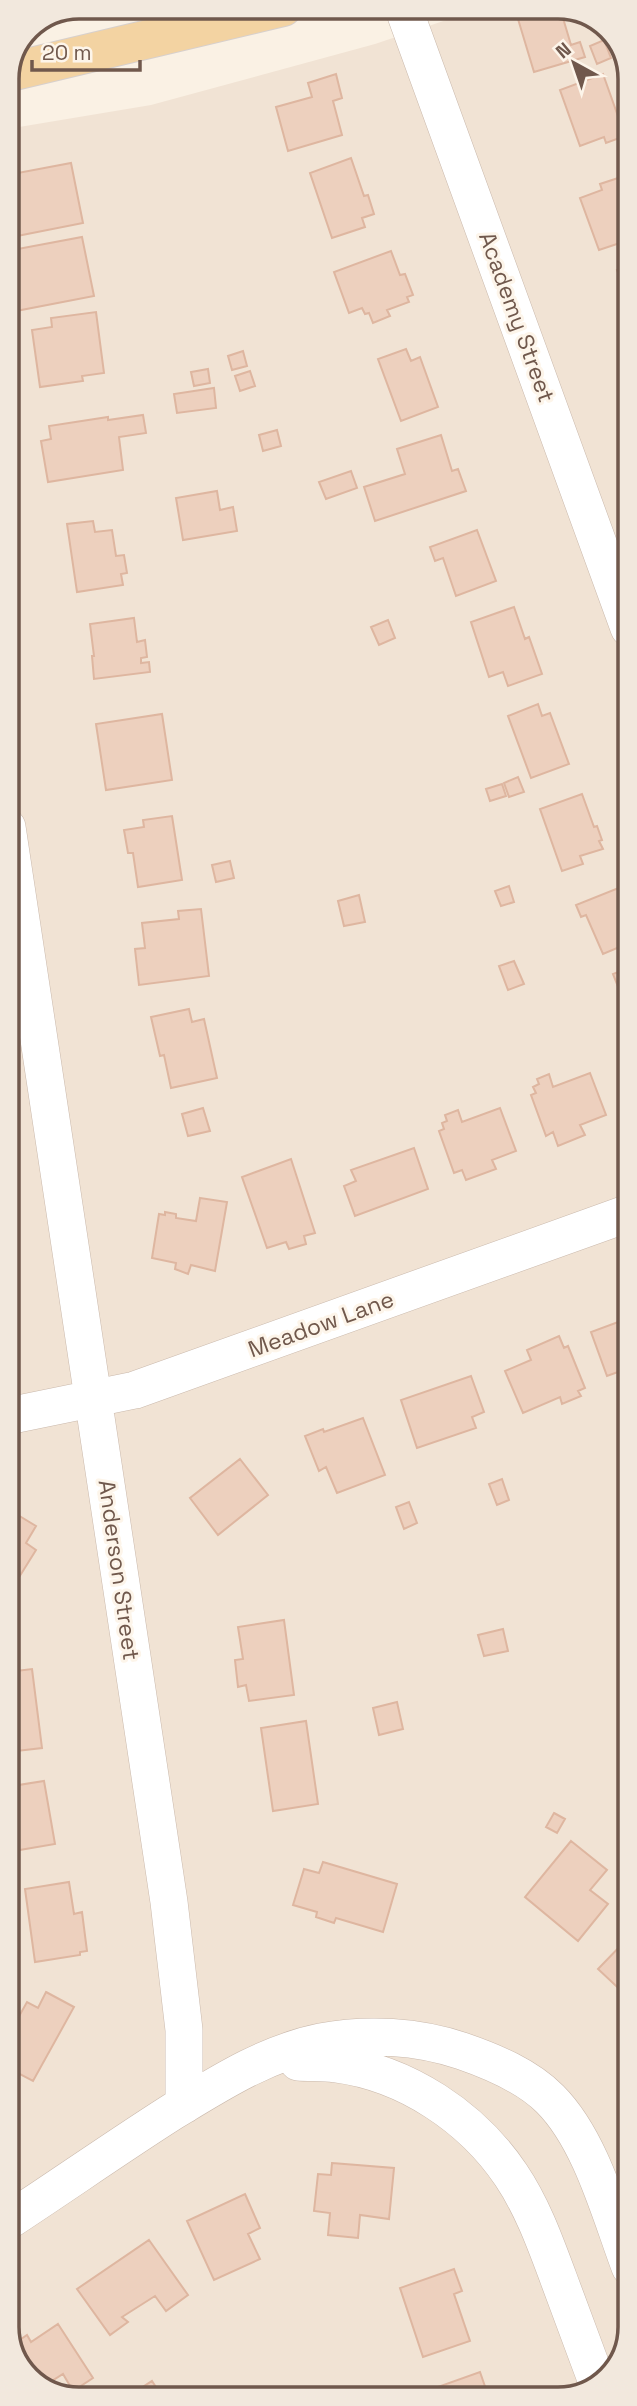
<svg xmlns="http://www.w3.org/2000/svg" width="637" height="2406" font-family="'Space Grotesk',sans-serif">
  <style>
    .residential { fill: #f1e3d4 }
    .building { fill: #edd0be; stroke: #deb6a0; stroke-width: 2 }
    .lines { fill: none; stroke-linecap: round; stroke-linejoin: round }
    .street-casing { stroke: #cab9ac; stroke-width: 38 }
    .primary-casing { stroke: #d7d0cd; stroke-width: 40 }
    .street { stroke: #fff; stroke-width: 37 }
    .primary { stroke: #f3d3a2; stroke-width: 38 }
    .labels { text-anchor: middle; stroke-width: 6; stroke-linejoin: round; paint-order: stroke }
    .street-label { font-size: 23px; fill: #70584c; stroke: #fdf5ea }
    .rim { fill: none; stroke: #70584c; stroke-width: 3.5 }
  </style>
  <rect width="100%" height="100%" fill="#faf1e4"/>
  <path class="residential" d="M485,7L567,8L606,25L629,65L630,2327L615,2371L572,2398H70L31,2381L8,2341L7,129L151,105L375,44Z"/>
  <path class="building" d="M560,8L571,45L580,42L585,57L534,72L518,19Z
    M604,40L611,58L597,64L590,46Z
    M336,74L342,98L333,101L342,135L288,151L276,107L312,97L308,83Z
    M603,74L625,136L606,143L604,137L580,146L560,90Z
    M351,158L364,196L368,195L374,214L362,218L365,227L332,238L310,173Z
    M71,163L83,223L7,238V175Z
    M618,178L629,208V240L599,250L580,198L602,190L600,184Z
    M82,237L94,296L16,311L7,251Z
    M391,251L400,275L405,274L413,295L407,297L409,302L387,310L390,316L373,323L369,313L365,314L362,308L349,313L334,272Z
    M629,266V301L617,270Z
    M96,312L104,373L82,376L83,381L40,387L32,330L52,327L51,318Z
    M406,349L411,361L420,357L438,407L401,421L378,359Z
    M243,351L247,366L232,370L228,356Z
    M208,369L210,383L194,386L191,372Z
    M250,371L255,386L240,391L235,376Z
    M214,388L216,408L177,413L174,394Z
    M143,415L146,433L119,437L123,470L48,482L41,441L51,439L49,426L108,417V420Z
    M277,430L281,446L263,451L259,435Z
    M441,435L452,471L458,469L466,491L375,521L364,487L405,474L397,449Z
    M351,471L357,488L326,499L319,482Z
    M217,491L220,510L233,507L237,531L183,540L176,498Z
    M93,521L95,532L112,530L116,556L124,555L127,573L121,574L123,585L77,592L67,524Z
    M477,530L496,581L456,596L443,558L435,561L430,547Z
    M514,607L525,639L529,637L542,674L508,686L503,672L489,677L471,622Z
    M134,618L137,642L145,640L147,657L141,658V663L149,662L150,672L94,679L92,656H94L90,624Z
    M388,620L395,638L379,645L371,627Z
    M538,704L542,716L550,713L569,764L531,778L508,716Z
    M162,714L172,780L106,790L96,724Z
    M518,777L524,792L509,797L504,783Z
    M502,784L506,796L490,801L486,789Z
    M582,794L594,827L597,826L602,840L599,841L603,849L580,856L583,864L562,871L540,809Z
    M172,816L182,880L138,887L133,853H128L124,830L144,827L143,820Z
    M230,861L234,878L216,882L212,865Z
    M509,886L514,902L501,906L495,891Z
    M621,887L629,904V943L603,954L586,915L581,917L576,905Z
    M359,895L365,922L344,926L338,901Z
    M201,909L209,976L139,985L135,949L145,948L142,923L179,919L178,911Z
    M514,961L524,984L508,990L499,966Z
    M626,969L629,990L621,994L613,974Z
    M189,1009L192,1022L204,1019L217,1078L171,1088L164,1055L160,1056L151,1017Z
    M590,1073L606,1115L580,1125L585,1135L558,1146L553,1132L546,1136L531,1095L536,1093L533,1087L539,1084L537,1079L549,1074L553,1087Z
    M203,1108L210,1131L188,1136L182,1114Z
    M500,1108L516,1151L492,1160L496,1169L466,1180L462,1170L454,1173L439,1131L444,1129L442,1123L447,1121L445,1115L458,1110L462,1122Z
    M414,1148L428,1189L355,1216L344,1186L356,1181L351,1170Z
    M291,1159L315,1233L304,1236L306,1244L289,1249L286,1242L267,1248L242,1177Z
    M200,1198L227,1202L215,1271L191,1265L188,1274L175,1269L176,1263L152,1258L159,1214L165,1215V1212L176,1214V1218L196,1221Z
    M629,1318V1368L607,1376L591,1332Z
    M559,1336L564,1348L568,1346L585,1388L578,1391L581,1396L562,1404L560,1397L523,1413L505,1371L531,1360L527,1350Z
    M471,1376L484,1412L472,1417L476,1428L417,1448L401,1400Z
    M363,1418L385,1475L337,1493L326,1467L319,1471L305,1436L323,1429L324,1432Z
    M240,1459L268,1495L218,1535L190,1498Z
    M502,1479L509,1500L497,1505L489,1484Z
    M409,1502L417,1523L404,1529L396,1507Z
    M8,1509L36,1526L26,1543L36,1550L13,1587L8,1584Z
    M284,1620L294,1695L249,1701L246,1685L238,1687L235,1660L243,1659L238,1627Z
    M503,1629L508,1651L484,1656L478,1635Z
    M32,1669L42,1748L8,1752V1672Z
    M397,1702L403,1729L379,1735L373,1708Z
    M306,1721L318,1804L273,1811L261,1728Z
    M44,1781L55,1844L8,1852V1782H11L12,1786Z
    M554,1813L565,1819L557,1833L546,1827Z
    M571,1841L607,1870L590,1890L608,1904L578,1941L525,1897Z
    M323,1862L397,1884L383,1932L336,1918L334,1923L316,1917L317,1912L293,1905L304,1869L319,1873Z
    M69,1882L74,1914L82,1912L87,1951L80,1952V1955L35,1962L25,1889Z
    M630,1936V1999L598,1969Z
    M46,1992L74,2007L33,2081L8,2068V2036L27,2002L38,2008Z
    M332,2163L394,2168L389,2219L360,2215L358,2238L328,2235L330,2213L314,2211L318,2174L331,2175Z
    M245,2194L260,2228L248,2234L260,2259L214,2280L187,2221Z
    M149,2240L188,2295L166,2311L155,2296L122,2317L128,2322L110,2335L77,2289Z
    M454,2269L462,2291L454,2294L470,2341L423,2357L400,2288Z
    M58,2324L93,2378L73,2391L63,2374L44,2386L31,2381L11,2346L27,2335L31,2342Z
    M480,2372L489,2398H435L432,2389Z
    M152,2381L163,2398H135L132,2394Z"/>
  <g class="lines">
    <defs>
      <path id="street" d="M403,7L629,628
        M7,827L169,1902L184,2030V2105
        M8,1416L135,1390L629,1213
        M298,2062C311,2063 324,2062 336,2064C406,2073 472,2117 511,2175C532,2206 545,2242 558,2277C571,2312 584,2347 597,2382
        M8,2221C63,2185 117,2147 172,2112C218,2084 266,2053 321,2042C367,2033 418,2036 462,2051C494,2062 527,2076 550,2099C591,2140 610,2214 630,2267"/>
      <path id="primary" d="M10,72L283,7"/>
    </defs>
    <use href="#street" class="street-casing"/>
    <use href="#primary" class="primary-casing"/>
    <use href="#street" class="street"/>
    <use href="#primary" class="primary"/>
  </g>
  <g class="labels">
    <g class="street-label">
      <text transform="translate(517 317) rotate(70)" y="8">Academy Street</text>
      <text transform="translate(321 1324) rotate(-20)" y="8">Meadow Lane</text>
      <text transform="translate(119 1570) rotate(82)" y="8">Anderson Street</text>
    </g>
  </g>
  <path d="M0 0H637V2406H0ZM79 19H558A60 60 0 0 1 618 79V2327A60 60 0 0 1 558 2387H79A60 60 0 0 1 19 2327V79A60 60 0 0 1 79 19Z" fill="#f2e8dd" fill-rule="evenodd"/>
  <path class="rim" d="M79 19H558A60 60 0 0 1 618 79V2327A60 60 0 0 1 558 2387H79A60 60 0 0 1 19 2327V79A60 60 0 0 1 79 19Z"/>
  <g transform="translate(574 63) rotate(320)" stroke="#fdf5ea" stroke-width="5" paint-order="stroke">
  <path d="M0-5L12 26L0 18L-12 26Z" fill="#70584c"/>
  <text y="-10" font-size="19" font-weight="bold" text-anchor="middle" fill="#70584c">N</text>
  </g>
  <path d="M32 60v10h108v-10" fill="none" stroke="#70584c" stroke-width="3.5"/>
  <text x="42" y="60" font-size="21" fill="#70584c" stroke="#fdf5ea" stroke-width="5" paint-order="stroke">20 m</text>
</svg>
